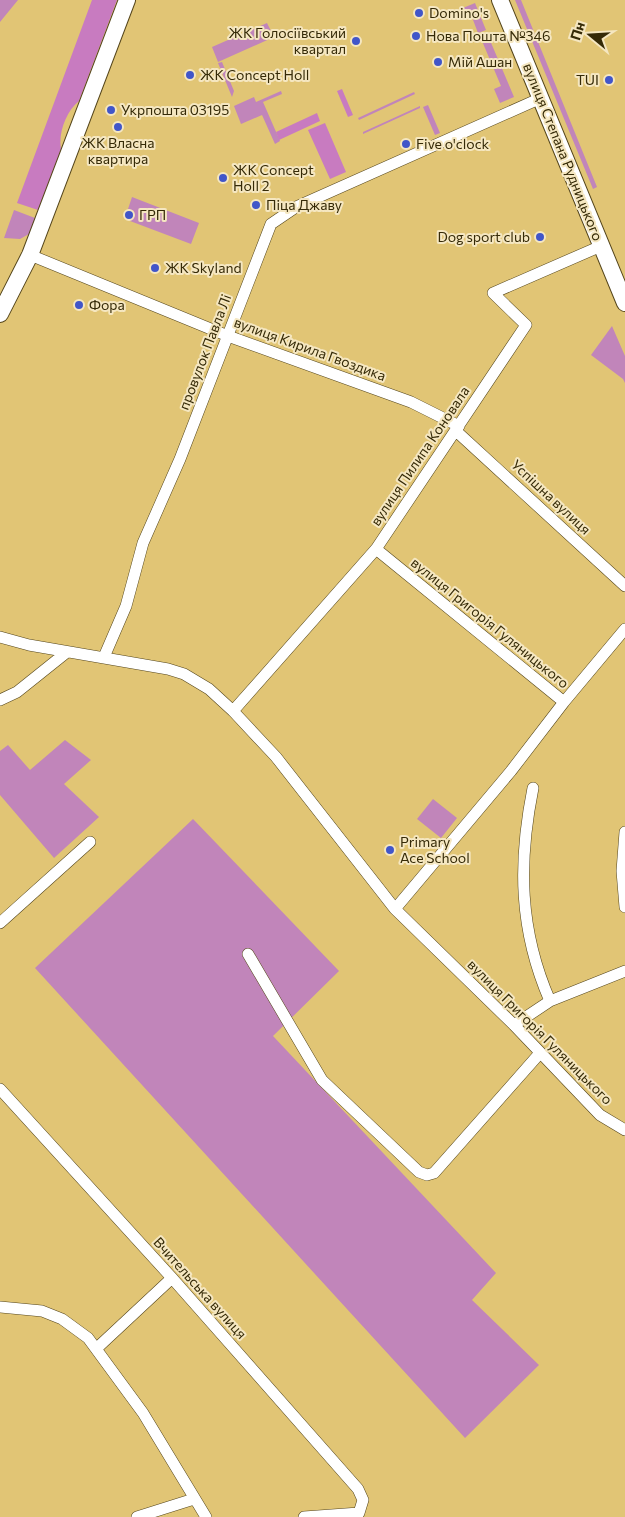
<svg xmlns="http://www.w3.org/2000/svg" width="625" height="1517" font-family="Commissioner,sans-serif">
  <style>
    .green { fill: #c185ba }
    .forest { fill: #c87bc0 }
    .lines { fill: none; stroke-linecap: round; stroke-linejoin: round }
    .street-casing { stroke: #54451b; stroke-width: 12 }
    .secondary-casing { stroke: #54451b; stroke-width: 18 }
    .street { stroke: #fff; stroke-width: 11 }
    .secondary { stroke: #fff; stroke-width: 16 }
    .poi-dot { fill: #4156c9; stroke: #f5e7c1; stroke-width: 2 }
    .labels { text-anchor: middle; stroke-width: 4; stroke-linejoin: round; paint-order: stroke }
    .poi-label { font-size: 14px; fill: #352a07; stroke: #f5e7c1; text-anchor: start }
    .street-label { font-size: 14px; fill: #352a07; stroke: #f5e7c1 }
  </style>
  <rect width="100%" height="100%" fill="#e1c575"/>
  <path class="green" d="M0,0H18L0,22Z
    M515,0H521L597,187L593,189Z
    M475,3L486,30L478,33L470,12L465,14L463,8Z
    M267,23L274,37L218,62L212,47Z
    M489,38L514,97L500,103L494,89L501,86L482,41Z
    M222,62L234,91L232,97L218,63Z
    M281,91L282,94L263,102L280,141L275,144L262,115L241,124L234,106L254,97L256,102Z
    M414,92L415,94L359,120L358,118Z
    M428,105L440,133L435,135L423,107Z
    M420,106V108L363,134V132Z
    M132,197L199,223L191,244L130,221L134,211L128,209Z
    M14,210L35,218L29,234L20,239L4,238Z
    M612,326L625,356V383L623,379L591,355Z
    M65,740L91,760L64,784L99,817L54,858L0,795V751L8,745L30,770Z
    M433,799L457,818L441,838L417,819Z
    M193,819L339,971L273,1036L496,1273L472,1300L539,1365L465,1438L35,968Z"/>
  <path class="forest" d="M92,0H117L79,101C66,111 58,134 61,149L38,210L17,203Z
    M342,89L353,115L348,117L337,91Z
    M317,113L320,121L279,140L276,132Z
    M325,123L346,172L330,179L308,130Z"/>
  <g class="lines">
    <defs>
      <path id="street" d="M30,255L228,336L411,402L459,426
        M456,431L625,586
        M376,549L564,702
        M0,637L29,645L168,669L184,674L209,689L233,711L276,757L395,909L514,1025L600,1115L625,1130
        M104,657L126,606L143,543L180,459L271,224L296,207L541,98
        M0,700L17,692L67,652
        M233,711L376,549L526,325L493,293L601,246
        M533,788C518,863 519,930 550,1001
        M625,832L622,871L625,907
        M395,909L511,771L564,702L625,629
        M0,923L90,842
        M248,954L322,1080L419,1172L427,1175L434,1173L540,1053
        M514,1025L550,1001L625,971
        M0,1089L172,1278L358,1489L363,1500L359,1513L304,1517
        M0,1307L42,1311L62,1319L88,1338L143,1413L206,1517
        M97,1348L172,1278
        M137,1517L194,1499"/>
      <path id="secondary" d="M500,0L625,303
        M0,314L30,255L127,0"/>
    </defs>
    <use href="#street" class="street-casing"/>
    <use href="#secondary" class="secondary-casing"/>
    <use href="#street" class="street"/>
    <use href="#secondary" class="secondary"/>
  </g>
  <g class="poi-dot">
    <circle cx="419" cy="13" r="5"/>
    <circle cx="416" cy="36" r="5"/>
    <circle cx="356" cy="41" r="5"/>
    <circle cx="438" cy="62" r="5"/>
    <circle cx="190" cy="75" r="5"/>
    <circle cx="609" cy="80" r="5"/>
    <circle cx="111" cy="110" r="5"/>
    <circle cx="118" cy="127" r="5"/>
    <circle cx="406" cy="144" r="5"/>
    <circle cx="223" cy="178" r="5"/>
    <circle cx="256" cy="205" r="5"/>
    <circle cx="129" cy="215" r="5"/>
    <circle cx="540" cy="237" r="5"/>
    <circle cx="155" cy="268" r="5"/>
    <circle cx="79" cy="305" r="5"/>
    <circle cx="390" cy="850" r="5"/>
  </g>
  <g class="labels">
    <g class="poi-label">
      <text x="429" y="18">Domino's</text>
      <text x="346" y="38" text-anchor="end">ЖК Голосіївський<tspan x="346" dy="16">квартал</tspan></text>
      <text x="426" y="41">Нова Пошта №346</text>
      <text x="448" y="67">Мій Ашан</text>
      <text x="200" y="80">ЖК Concept Holl</text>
      <text x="599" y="85" text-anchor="end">TUI</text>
      <text x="121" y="115">Укрпошта 03195</text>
      <text x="118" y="148" text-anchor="middle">ЖК Власна<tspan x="118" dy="16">квартира</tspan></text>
      <text x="416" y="149">Five o'clock</text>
      <text x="233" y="175">ЖК Concept<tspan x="233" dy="16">Holl 2</tspan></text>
      <text x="266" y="210">Піца Джаву</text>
      <text x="139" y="220">ГРП</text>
      <text x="530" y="242" text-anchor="end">Dog sport club</text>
      <text x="165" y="273">ЖК Skyland</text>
      <text x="89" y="310">Фора</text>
      <text x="400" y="847">Primary<tspan x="400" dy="16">Ace School</tspan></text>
    </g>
    <g class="street-label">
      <text transform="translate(563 152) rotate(68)" y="5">вулиця Степана Рудницького</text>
      <text transform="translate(310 349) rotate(20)" y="5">вулиця Кирила Гвоздика</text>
      <text transform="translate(205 352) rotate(-69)" y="5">провулок Павла Лі</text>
      <text transform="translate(420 456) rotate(-56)" y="5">вулиця Пилипа Коновала</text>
      <text transform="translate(551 497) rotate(43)" y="5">Успішна вулиця</text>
      <text transform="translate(490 623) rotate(39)" y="5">вулиця Григорія Гуляницького</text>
      <text transform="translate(540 1032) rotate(45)" y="5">вулиця Григорія Гуляницького</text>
      <text transform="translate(200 1288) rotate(48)" y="5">Вчительська вулиця</text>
    </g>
  </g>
  <g transform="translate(590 35) rotate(288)" stroke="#f5e7c1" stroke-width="4" paint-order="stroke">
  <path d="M0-4L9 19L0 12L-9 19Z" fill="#352a07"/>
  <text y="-8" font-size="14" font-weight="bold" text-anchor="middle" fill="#352a07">Пн</text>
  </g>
</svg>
